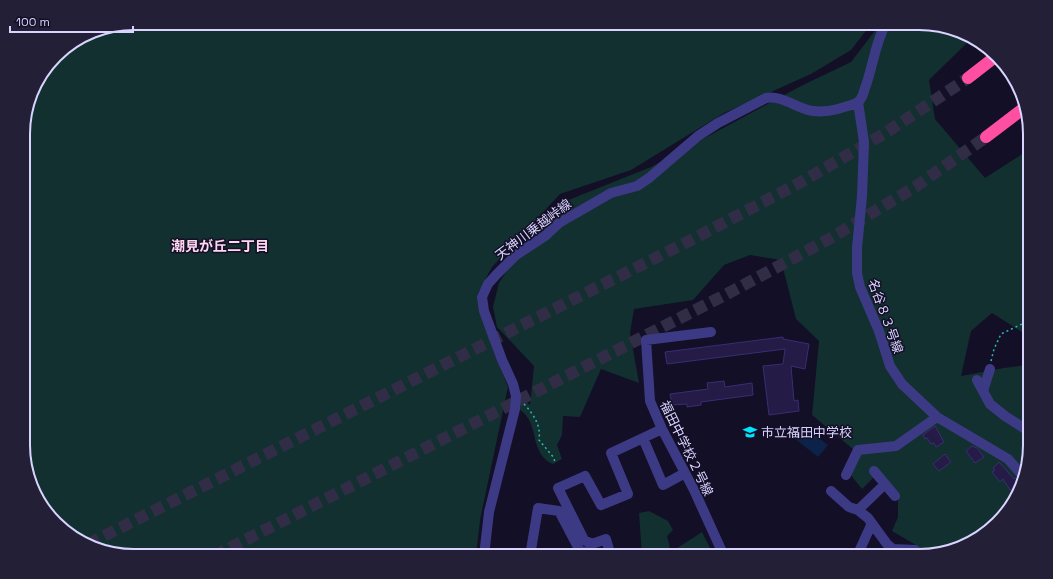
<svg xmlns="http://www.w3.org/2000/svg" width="1053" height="579" font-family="'Space Grotesk','Noto Sans JP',sans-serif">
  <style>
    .green { fill: #12302f }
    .water { fill: #0c2248 }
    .building { fill: #241b47; stroke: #3b2d73 }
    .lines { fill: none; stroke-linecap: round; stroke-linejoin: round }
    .highway-tunnel { stroke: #312d47; stroke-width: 12; stroke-dasharray: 12 6; stroke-linecap: butt }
    .path { stroke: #2fb8b0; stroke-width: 1.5; stroke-dasharray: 2 3; stroke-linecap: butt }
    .minor { stroke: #3d3a85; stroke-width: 10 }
    .highway { stroke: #ff4fa3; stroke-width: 12 }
    .labels { text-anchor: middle; stroke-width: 3; stroke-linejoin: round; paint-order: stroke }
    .street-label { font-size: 13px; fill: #d9d4ff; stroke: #130f26 }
    .poi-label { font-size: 13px; fill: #d9d4ff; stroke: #130f26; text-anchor: start }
    .neighbourhood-label { font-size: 14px; font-weight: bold; fill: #ffd6f0; stroke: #130f26 }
    .rim { fill: none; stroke: #d9d4ff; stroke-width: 2 }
  </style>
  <rect width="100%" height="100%" fill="#130f26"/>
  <path class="green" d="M134,23H872L851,50L811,74L724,113L631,170L560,194L492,267L477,295L494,353L508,387L480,520L476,556H134L79,541L42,507L24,459V120L35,85L61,51L92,31Z
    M881,23H919L973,37L929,80L935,119L985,178L1030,149V337L992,313L971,331L961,376L1004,368L1027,365L1030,367V452L1015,500L981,537L931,554L892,531L898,517V492L879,472L862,489L850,474L860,455L812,415L819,341L796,319L781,260L750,255L724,265L693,300L634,309L630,333L639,383L601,369L580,417L563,416L562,435L557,445L562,459L553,464C550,463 547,461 545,459C530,445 539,420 517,408L518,394L530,405L534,366L497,327L493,307L499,283L527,239L566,201L651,167L803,85L851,62Z
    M649,511L668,521L673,530L667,536L671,552L702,532L714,556H642L639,513Z"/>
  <path class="water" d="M803,426L828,445L818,457L794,438Z"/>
  <path class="building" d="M783,337V339L809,344L805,369L791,366L794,401L798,400L799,411L769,415L763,366L783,364L785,349L667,364L665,352Z
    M724,381L725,387L752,383L753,395L701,402V405L687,407V404L672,405L670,394L708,389L707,383Z
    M935,426L944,442L936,447L934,443L931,444L927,438L925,439L923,435Z
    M972,446L977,448L984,457L975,463L966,451Z
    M945,454L951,462L939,471L933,464Z
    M999,462L1014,479L1016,478L1021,482L1016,497L1012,489L1010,490L1003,479L1000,482L992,472L995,470L993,468Z"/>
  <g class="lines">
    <path class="highway-tunnel" d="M88,544L695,238L803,181L887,132L968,78
      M214,556L725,295L829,239L915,187L986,137"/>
    <path class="path" d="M991,361L994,349L1001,334L1022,324L1030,326
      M524,404C534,415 541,425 539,440L554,458L555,463"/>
    <path class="minor" d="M858,102L864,142L862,196L857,248V273L860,287L879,331L890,366L902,384L937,417L1008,459L1023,476
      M711,332L646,340L650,401L662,429L694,490L724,556
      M977,380L990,404L1005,416L1030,432
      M983,391L990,369
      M662,429L643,438L663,485L685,473
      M874,471L885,484
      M846,475L858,450L896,446L937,417
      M831,491L849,507L858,510L868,518L887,544L893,549L915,550L923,556
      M858,510L885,484L895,496
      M484,556L489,512L515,409L516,396L513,384L502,360L484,311L482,297L488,284L496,275L516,255L545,236L559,223L611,193L637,186L649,178L698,136L718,123L766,98C783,95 797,109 813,111C821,112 830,111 838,109C843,107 854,105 858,102C862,99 864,92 865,88C873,67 875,43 886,23
      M530,556L538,508L559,511L580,551L604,555L610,553L606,539L592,544L584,540L558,488L585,476L601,505L628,494L611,453L643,438
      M857,556L872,523"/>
    <path class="highway" d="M968,78L995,57
      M986,137L1024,108"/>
  </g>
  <defs>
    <symbol id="school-bare" viewBox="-9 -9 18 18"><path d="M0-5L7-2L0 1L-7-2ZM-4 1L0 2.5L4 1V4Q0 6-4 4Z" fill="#00e5ff" stroke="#130f26" stroke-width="2.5" paint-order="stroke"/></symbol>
  </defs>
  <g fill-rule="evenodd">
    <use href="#school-bare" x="740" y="422" width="20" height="20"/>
  </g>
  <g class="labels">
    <g class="street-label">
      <text transform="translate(533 229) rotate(-37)" y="5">天神川乗越峠線</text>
      <text transform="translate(886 316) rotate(70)" y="5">名谷８３号線</text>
      <text transform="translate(687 448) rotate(64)" y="5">福田中学校２号線</text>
    </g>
    <g class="poi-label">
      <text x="761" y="437">市立福田中学校</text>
    </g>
    <g class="neighbourhood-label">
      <text x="220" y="251">潮見が丘二丁目</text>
    </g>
  </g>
  <path d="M0 0H1053V579H0ZM134 30H919A104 104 0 0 1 1023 134V445A104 104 0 0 1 919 549H134A104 104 0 0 1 30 445V134A104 104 0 0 1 134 30Z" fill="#231f37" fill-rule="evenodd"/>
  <path class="rim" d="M134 30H919A104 104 0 0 1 1023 134V445A104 104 0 0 1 919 549H134A104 104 0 0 1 30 445V134A104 104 0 0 1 134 30Z"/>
  <path d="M10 26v6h123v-6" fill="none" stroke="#d9d4ff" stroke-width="2"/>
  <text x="16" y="26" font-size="12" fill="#d9d4ff" stroke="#130f26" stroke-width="3" paint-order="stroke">100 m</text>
</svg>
